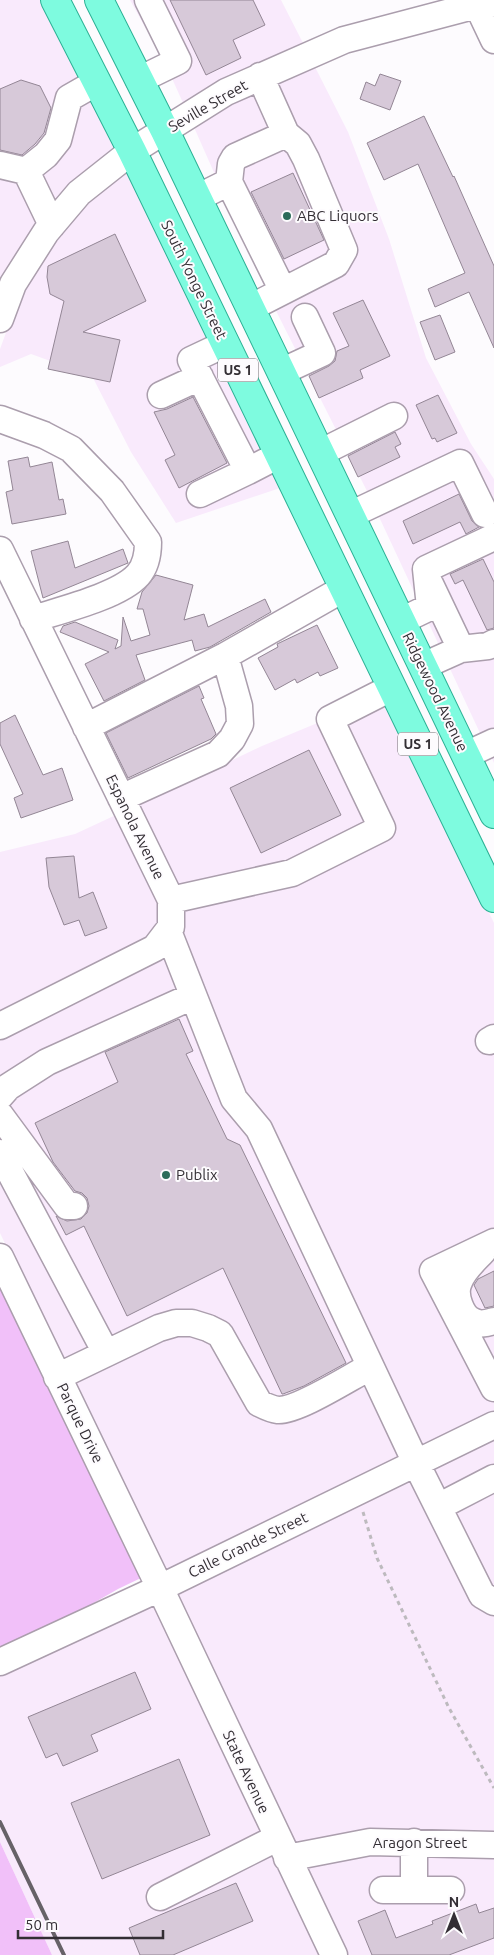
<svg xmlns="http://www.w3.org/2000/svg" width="494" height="1955" font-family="Ubuntu,sans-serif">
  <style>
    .built { fill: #f9eafc }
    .green { fill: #f1c0f9 }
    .building { fill: #d7c9d9; stroke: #938695 }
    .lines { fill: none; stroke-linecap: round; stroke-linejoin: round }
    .minor-casing { stroke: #ab9ead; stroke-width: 29 }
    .major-casing { stroke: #2cb195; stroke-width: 30 }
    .path { stroke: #bdbabe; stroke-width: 3; stroke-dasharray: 4 4; stroke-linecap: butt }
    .minor { stroke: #fff; stroke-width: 26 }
    .major { stroke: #7efbdf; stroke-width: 28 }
    .rail { stroke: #676268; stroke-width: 4 }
    .poi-dot { fill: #2c6c5a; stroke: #fdfbfe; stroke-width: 2 }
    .labels { text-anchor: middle; stroke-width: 4; stroke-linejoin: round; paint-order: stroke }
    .shield { fill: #fdfbfe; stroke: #706c71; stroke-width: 1 }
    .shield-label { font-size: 14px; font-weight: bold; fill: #332e34 }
    .street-label { font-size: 15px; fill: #332e34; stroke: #fdfbfe }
    .poi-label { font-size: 15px; fill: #332e34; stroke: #fdfbfe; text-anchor: start }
  </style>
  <rect width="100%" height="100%" fill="#fdfbfe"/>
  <path class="built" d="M0,0H44L119,148L0,291Z
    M130,0H281L304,45L184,105L165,63Z
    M314,65L348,132L389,239L426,358L471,444L494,479V763L366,489L270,299L193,125L230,102Z
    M129,167L283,487L176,523L131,452L92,376L31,354L0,367V349L22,289L54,239L85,201Z
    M380,697L385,698L494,923V1413L165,1574L0,1233V1038L179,934L136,806L262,746Z
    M118,814L161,903V923L149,939L0,1013V852L75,834Z
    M494,1437V1833L292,1846L174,1594Z
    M156,1603L277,1862L279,1871L281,1870L322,1955H52L0,1842V1675Z
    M371,1853L494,1856V1955H345L302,1867Z"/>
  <path class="green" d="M0,1281L143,1577L118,1589L55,1625L0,1650Z
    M0,1842L52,1955H0Z"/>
  <path class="building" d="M170,0H253L265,25L233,40L241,58L206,75Z
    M380,74L401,81L390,110L360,99L366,82L375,86Z
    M21,80L40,86L51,108L44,133L35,144L22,155L0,150V89Z
    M424,116L453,177L454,176L494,266V348L469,292L435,307L428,289L465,273L418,164L384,180L367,143Z
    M293,173L324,240L284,259L251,192Z
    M115,234L146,301L83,332L120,340L110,382L48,369L64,301L50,294L47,277L48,266Z
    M363,300L390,356L360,370L363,378L319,398L309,376L329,366L335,361L337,351L349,346L333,313Z
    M440,315L455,352L435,360L420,322Z
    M438,395L457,433L437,442L435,438L432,439L416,405Z
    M193,397L227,463L179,488L165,460L175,455L154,412L167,409Z
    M395,432L401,444L395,447L400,457L358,477L348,456Z
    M28,457L30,467L52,462L59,500L63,499L66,514L12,524L6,492L13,490L8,461Z
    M459,494L472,521L479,527L466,534L460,522L413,544L403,521Z
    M68,541L75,568L123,549L128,563L43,598L31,551Z
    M483,559L494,582V628L487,630L463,580L455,584L450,574Z
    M156,575L193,585L184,620L204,614L208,627L265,599L271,612L210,647L195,651L192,640L136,655L145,680L104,701L85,664L109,652L60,632L63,626L75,622L118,640L115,649L121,646L123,617L131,641L150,635L143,609H137L142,592Z
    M317,625L338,668L320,676L318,672L297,683L295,679L275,690L258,658L278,647L277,644Z
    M199,686L204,698L201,699L216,734L211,739L128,778L106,733Z
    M15,715L43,775L62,768L73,800L21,818L14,798L23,794L0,744V723Z
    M309,750L341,815L261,853L230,788Z
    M74,856L79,898L93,892L107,928L85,936L79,920L64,925L49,887L46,858Z
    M179,1019L193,1051L186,1054L227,1139L240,1145L346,1363L304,1386L283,1394H282L223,1268L127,1316L84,1226L66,1235L56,1216L67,1221L81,1219L87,1213L89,1206L87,1198L82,1193L75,1191L53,1162L35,1123L118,1082L105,1052Z
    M494,1271V1306L485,1308L474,1285L478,1279Z
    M135,1672L151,1709L91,1735L98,1751L63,1766L57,1753L46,1758L28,1717Z
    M179,1759L210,1835L102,1879L71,1803Z
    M236,1883L253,1921L173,1955H140L129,1928Z
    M476,1904L479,1913L494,1908V1938L449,1955H372L358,1921L385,1910L396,1938L433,1924L432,1921Z"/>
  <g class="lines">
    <defs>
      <path id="minor" d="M475,0L494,40
        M139,80L178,61L148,0
        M0,165L26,171L46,155L58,140L69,98L97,82
        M26,171L52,225
        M229,182L283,291
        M197,198L229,182L231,164L235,157L286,134L260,76
        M250,308L336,264L344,250L306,159L298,144L286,134
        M0,319L13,284L46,232L79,193L132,151L226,92L344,40L477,5L494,3
        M225,344L191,360L248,471L279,455
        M281,372L322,353L305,317
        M161,395L200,377
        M0,419L44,435L71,449L112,491L148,542C148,554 146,566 138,575C119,596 61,610 33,619
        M320,453L394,416
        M200,494L248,471
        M350,515L460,463L485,514
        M0,550L171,900V927L155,948L0,1026
        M430,584L461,649
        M401,621L430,607L426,569L494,537
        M423,666L461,649L488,646L494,643
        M86,727L225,656L343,589
        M466,755L494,742
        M121,798L218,754L232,739L240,724L239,706L225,656
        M171,900L292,873L382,828L330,719L391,688
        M168,931L234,1099L259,1129L416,1463L482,1595L494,1602
        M489,1041L494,1038
        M0,1096L8,1087L47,1062L193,996
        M0,1115L67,1206H74
        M0,1153L106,1353
        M494,1242L433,1271L494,1388
        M483,1251C475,1260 463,1270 459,1282C453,1294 461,1318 475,1322C481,1325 487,1323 494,1321
        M0,1257L160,1588L334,1955
        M57,1377L159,1328L176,1323H192L208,1328L220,1334L259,1403C265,1406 270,1409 278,1410C298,1411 350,1377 370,1367
        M438,1507L494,1478
        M0,1662L160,1588L494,1425
        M414,1842V1890H451
        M287,1858L370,1842L494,1845
        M383,1890H414
        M160,1897L277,1838"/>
      <path id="major" d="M55,0L132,151L494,898
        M99,0L165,131L494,814"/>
    </defs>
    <use href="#minor" class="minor-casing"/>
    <use href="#major" class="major-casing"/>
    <path class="path" d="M363,1512L377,1558L449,1708L494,1788"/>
    <use href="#minor" class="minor"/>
    <use href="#major" class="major"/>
    <path class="rail" d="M0,1822L64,1955"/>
  </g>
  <g class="poi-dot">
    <circle cx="287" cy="216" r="5"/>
    <circle cx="166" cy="1175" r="5"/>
  </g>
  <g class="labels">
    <g class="shield">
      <rect x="218" y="358.5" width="40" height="23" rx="4"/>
      <rect x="398" y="732.5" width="40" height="23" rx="4"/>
    </g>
    <g class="shield-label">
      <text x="238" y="375">US 1</text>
      <text x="418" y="749">US 1</text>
    </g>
    <g class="street-label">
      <text transform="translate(208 106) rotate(-30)" y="5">Seville Street</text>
      <text transform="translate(194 280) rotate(64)" y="5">South Yonge Street</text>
      <text transform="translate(435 692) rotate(64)" y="5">Ridgewood Avenue</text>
      <text transform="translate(135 827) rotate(64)" y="5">Espanola Avenue</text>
      <text transform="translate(80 1423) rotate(64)" y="5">Parque Drive</text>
      <text transform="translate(248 1545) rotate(-26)" y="5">Calle Grande Street</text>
      <text transform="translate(246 1772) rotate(65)" y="5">State Avenue</text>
      <text x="420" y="1848">Aragon Street</text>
    </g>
    <g class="poi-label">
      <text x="297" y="221">ABC Liquors</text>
      <text x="176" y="1180">Publix</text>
    </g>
  </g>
  <g transform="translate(454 1915)" stroke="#fdfbfe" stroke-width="4" paint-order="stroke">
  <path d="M0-4L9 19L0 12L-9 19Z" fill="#332e34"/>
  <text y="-8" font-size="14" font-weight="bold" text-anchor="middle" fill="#332e34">N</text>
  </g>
  <path d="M18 1930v8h145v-8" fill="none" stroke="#332e34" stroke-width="2.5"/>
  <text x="25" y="1930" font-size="15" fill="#332e34" stroke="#fdfbfe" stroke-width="4" paint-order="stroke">50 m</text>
</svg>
